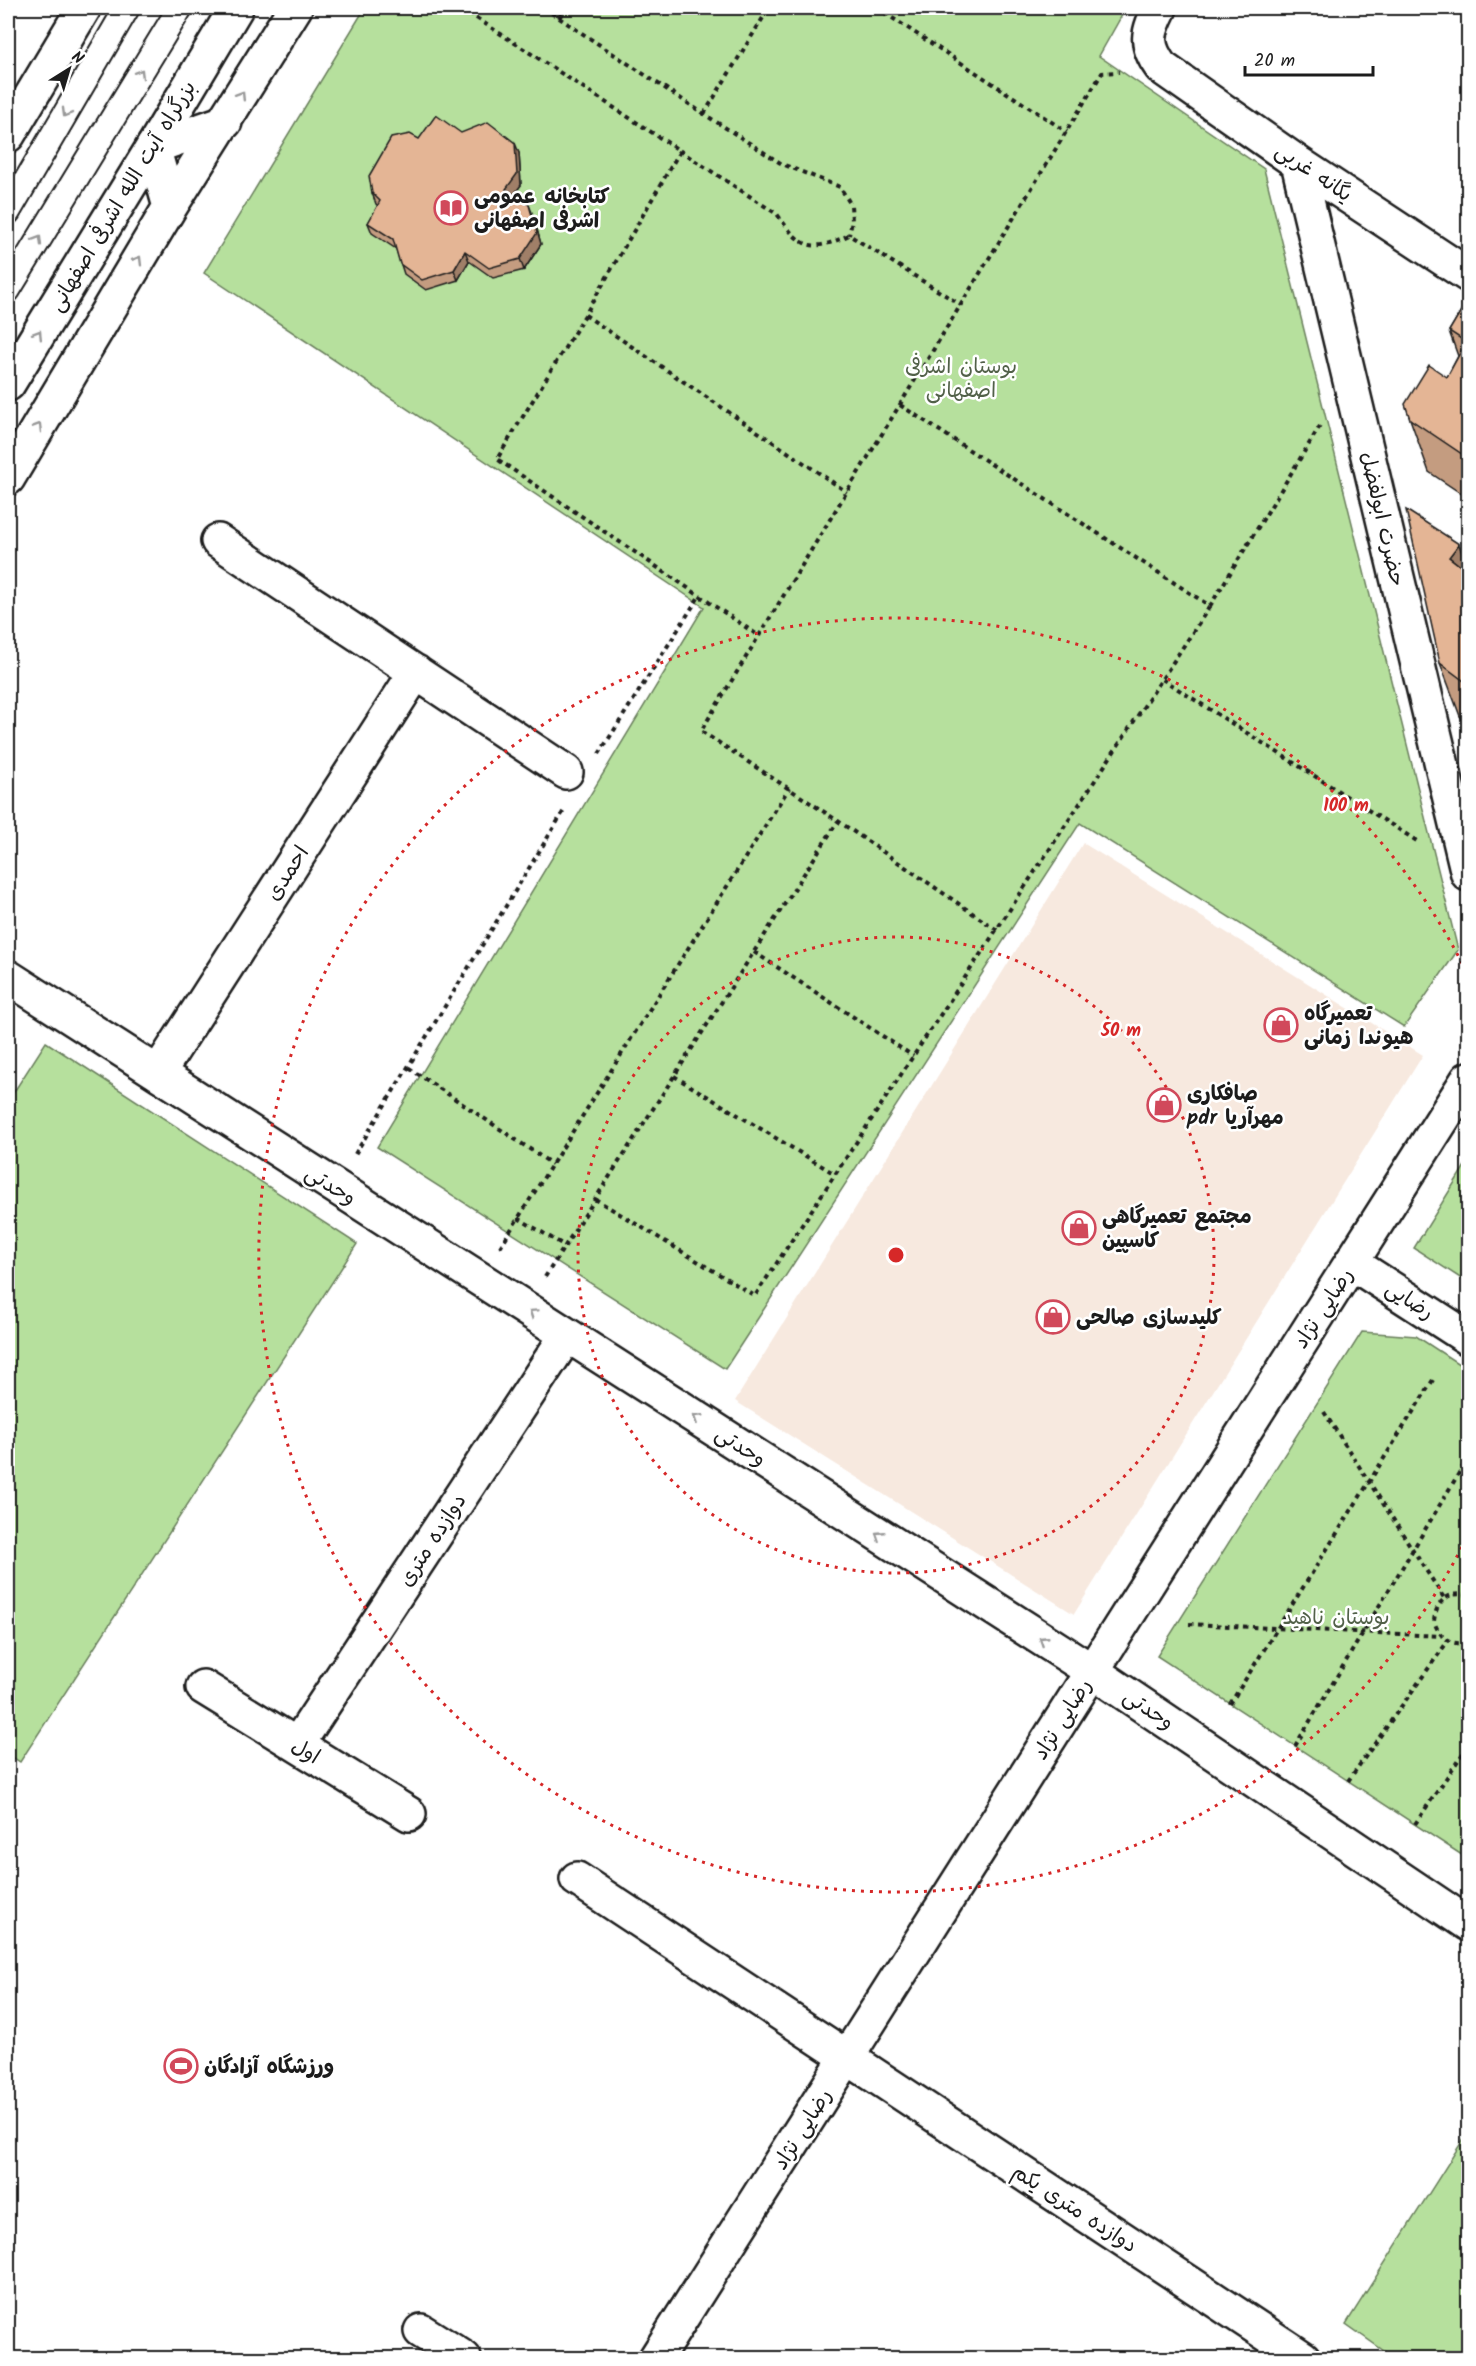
<svg xmlns="http://www.w3.org/2000/svg" width="1476" height="2366" font-family="Kalam,'Playpen Sans Arabic',sans-serif">
  <style>
    .built { fill: #f7e9df }
    .green { fill: #b6e09d; stroke: #697e5c; stroke-width: 1.5 }
    .lines { fill: none; stroke-linecap: round; stroke-linejoin: round }
    .lane-casing { stroke: #1c1c1c; stroke-width: 28 }
    .street-casing { stroke: #1c1c1c; stroke-width: 38 }
    .secondary-casing { stroke: #1c1c1c; stroke-width: 38 }
    .highway-casing { stroke: #1c1c1c; stroke-width: 38 }
    .path { stroke: #1c1c1c; stroke-width: 4; stroke-dasharray: 4.5 4.5; stroke-linecap: butt }
    .lane { stroke: #fff; stroke-width: 24 }
    .street { stroke: #fff; stroke-width: 33 }
    .secondary { stroke: #fff; stroke-width: 33 }
    .highway { stroke: #fff; stroke-width: 33 }
    .wall { fill: #c49c80; stroke: #1c1c1c; stroke-width: 1.5 }
    .shaded-wall { fill: #a07f68; stroke: #1c1c1c; stroke-width: 1.5 }
    .building { fill: #e4b595; stroke: #1c1c1c; stroke-width: 1.5 }
    .oneway { stroke: #999 }
    .ring { fill: none; stroke: #d62828; stroke-width: 3; stroke-dasharray: 3 6 }
    .labels { text-anchor: middle; stroke-width: 5; stroke-linejoin: round; paint-order: stroke }
    .street-label { font-size: 21px; fill: #1c1c1c; stroke: #fff }
    .poi-label { font-size: 21px; font-weight: bold; fill: #1c1c1c; stroke: #fff; text-anchor: start }
    .park-label { font-size: 21px; fill: #526149; stroke: #fff }
    .centre { fill: #d62828; stroke: #fff; stroke-width: 3 }
    .ring-label { font-size: 18px; text-anchor: middle; font-weight: bold; fill: #d62828; stroke: #fff; stroke-width: 5; stroke-linejoin: round; paint-order: stroke }
  </style>
  <rect width="100%" height="100%" fill="#fff"/>
  <filter id="ink" filterUnits="userSpaceOnUse"><feTurbulence type="fractalNoise" baseFrequency=".0167" numOctaves="2"/><feDisplacementMap in="SourceGraphic" scale="12" xChannelSelector="R" yChannelSelector="G"/><feConvolveMatrix kernelMatrix="1 2 1 2 8 2 1 2 1" color-interpolation-filters="sRGB"/></filter>
  <g filter="url(#ink)">
    <path class="built" d="M1083,843L1423,1055L1074,1614L735,1401Z"/>
    <path class="green" d="M365,8H1126L1099,56L1264,169L1458,950L1404,1027L1080,823L725,1369L377,1147L704,607L204,273Z
      M46,1042L357,1244L20,1762L8,1754V1101Z
      M1468,1161V1283L1414,1248Z
      M1362,1332L1416,1336L1468,1370V1859L1157,1656Z
      M1468,2132V2358H1394L1346,2324Z"/>
    <g class="lines">
      <defs>
        <path id="lane" d="M8,212L127,8
          M8,290L180,8"/>
        <path id="street" d="M1160,8C1148,32 1144,44 1161,67L1298,163L1468,275
          M1298,163L1468,874
          M218,541L566,772
          M8,977L1092,1671L1468,1924
          M158,1073L416,672
          M1352,1263L1468,1338
          M203,1687L409,1814
          M297,1745L567,1335
          M577,1879L1303,2358
          M421,2331L464,2358"/>
        <path id="secondary" d="M170,207L153,147L225,122
          M8,478L170,207L295,8
          M656,2358L1468,1079"/>
        <path id="highway" d="M8,135L84,8
          M8,384L153,147L236,8"/>
      </defs>
      <use href="#lane" class="lane-casing"/>
      <use href="#street" class="street-casing"/>
      <use href="#secondary" class="secondary-casing"/>
      <use href="#highway" class="highway-casing"/>
      <path class="path" d="M461,8L777,214C802,249 810,253 849,235L961,305
        M544,8L704,114L782,164L840,187L851,205L852,221L849,235
        M877,8L1067,132
        M559,18L565,8
        M704,114L769,8
        M680,151L585,315L497,459L759,636
        M585,315L847,492
        M900,405L1210,606L1320,426
        M1162,679L1420,843
        M599,754L700,595
        M997,930L838,821L701,731L1102,73L1119,72
        M754,952L913,1056
        M409,1068L552,1164
        M674,1076L835,1174
        M355,1154L565,809
        M595,1199L755,1296L1210,606
        M518,1218L565,1246
        M500,1247L789,788
        M545,1277L838,821
        M1324,1412L1444,1598
        M1468,1595C1448,1591 1436,1601 1434,1621C1439,1637 1451,1647 1468,1642
        M1189,1624L1441,1636
        M1230,1704L1433,1380
        M1295,1746L1468,1458
        M1348,1781L1448,1641
        M1415,1824L1468,1746
        M1467,1858L1468,1856"/>
      <use href="#lane" class="lane"/>
      <use href="#street" class="street"/>
      <use href="#secondary" class="secondary"/>
      <use href="#highway" class="highway"/>
    </g>
    <path class="wall" d="M461,133L519,153L521,185L514,194L533,215L541,244L524,270L493,278L469,261L458,280L426,290L404,274L396,249L372,233L368,223L378,206L376,204L372,193L419,139Z
      M1468,299V498L1429,472L1410,419L1447,377L1458,356L1449,331Z
      M1459,544L1468,572V723L1460,716L1440,663Z"/>
    <path class="shaded-wall" d="M515,143L519,153L521,185L510,200L506,189Z
      M529,205L533,215L541,244L524,270L520,259Z
      M465,251L469,261L458,280L454,270Z
      M1459,544L1468,572L1449,557Z"/>
    <path class="building" d="M436,115L461,133L488,122L515,143L517,174L506,189L529,205L537,233L520,259L489,268L465,251L454,270L422,280L400,264L393,239L368,223L380,201L372,193L369,176L391,138L410,134L419,139Z
      M1468,299V458L1410,419L1405,404L1429,365L1447,377L1466,342L1449,331Z
      M1406,510L1459,544L1449,557L1468,572V684L1440,663Z"/>
    <defs><path id="oneway-chevron" d="M-2-3.5L2.5 0L-2 3.5" fill="none" stroke-width="1.6" stroke-linecap="round" stroke-linejoin="round" transform="scale(1.5)"/></defs>
    <g class="oneway">
      <use href="#oneway-chevron" transform="translate(140 73) rotate(-59)"/>
      <use href="#oneway-chevron" transform="translate(241 95) rotate(-58)"/>
      <use href="#oneway-chevron" transform="translate(66 113) rotate(120)"/>
      <use href="#oneway-chevron" transform="translate(38 240) rotate(-59)"/>
      <use href="#oneway-chevron" transform="translate(138 260) rotate(-59)"/>
      <use href="#oneway-chevron" transform="translate(38 334) rotate(-58)"/>
      <use href="#oneway-chevron" transform="translate(38 427) rotate(-59)"/>
      <use href="#oneway-chevron" transform="translate(533 1313) rotate(-146)"/>
      <use href="#oneway-chevron" transform="translate(697 1418) rotate(-147)"/>
      <use href="#oneway-chevron" transform="translate(879 1535) rotate(-147)"/>
      <use href="#oneway-chevron" transform="translate(1043 1640) rotate(-147)"/>
    </g>
  </g>
  <g class="ring">
    <circle cx="896" cy="1255" r="318"/>
    <path d="M1466 1539A637 637 0 1 1 1466 971"/>
  </g>
  <defs>
    <symbol id="library-ring" viewBox="-11 -11 22 22"><circle r="9.5" fill="#fff" stroke="#d1495b" stroke-width="1.5"/><path d="M-6-4Q-3-5.5-.7-3.5V5Q-3 3-6 4ZM6-4Q3-5.5 .7-3.5V5Q3 3 6 4Z" fill="#d1495b"/></symbol>
    <symbol id="shop-ring" viewBox="-11 -11 22 22"><circle r="9.5" fill="#fff" stroke="#d1495b" stroke-width="1.5"/><path d="M-5-2.5h2.3a2.7 3.5 0 0 1 5.4 0H5L5.5 6h-11ZM-1.5-2.5h3a1.5 2.3 0 0 0-3 0Z" fill="#d1495b"/></symbol>
    <symbol id="stadium-ring" viewBox="-11 -11 22 22"><circle r="9.5" fill="#fff" stroke="#d1495b" stroke-width="1.5"/><path d="M0-5a6.5 5 0 1 0 0 10a6.5 5 0 1 0 0-10ZM-3.5-1.8h7v3.6h-7Z" fill="#d1495b"/></symbol>
  </defs>
  <g fill-rule="evenodd">
    <use href="#library-ring" x="432" y="189" width="38" height="38"/>
    <use href="#shop-ring" x="1262" y="1006" width="38" height="38"/>
    <use href="#shop-ring" x="1145" y="1086" width="38" height="38"/>
    <use href="#shop-ring" x="1060" y="1209" width="38" height="38"/>
    <use href="#shop-ring" x="1034" y="1298" width="38" height="38"/>
    <use href="#stadium-ring" x="162" y="2047" width="38" height="38"/>
  </g>
  <g class="labels">
    <g class="street-label">
      <text transform="translate(1314 172) rotate(34)" y="7">یگانه غربی</text>
      <text transform="translate(122 196) rotate(-59)" y="7">بزرگراه آیت الله اشرفی اصفهانی</text>
      <text transform="translate(1383 519) rotate(77)" y="7">حضرت ابولفضل</text>
      <text transform="translate(287 873) rotate(-57)" y="7">احمدی</text>
      <text transform="translate(331 1185) rotate(32)" y="7">وحدتی</text>
      <text transform="translate(1410 1300) rotate(33)" y="7">رضایی</text>
      <text transform="translate(1323 1308) rotate(-57)" y="7">رضایی نژاد</text>
      <text transform="translate(741 1446) rotate(33)" y="7">وحدتی</text>
      <text transform="translate(432 1540) rotate(-57)" y="7">دوازده متری</text>
      <text transform="translate(1149 1709) rotate(34)" y="7">وحدتی</text>
      <text transform="translate(1062 1719) rotate(-58)" y="7">رضایی نژاد</text>
      <text transform="translate(306 1751) rotate(31)" y="7">اول</text>
      <text transform="translate(802 2129) rotate(-58)" y="7">رضایی نژاد</text>
      <text transform="translate(1075 2208) rotate(33)" y="7">دوازده متری یکم</text>
    </g>
    <g class="poi-label">
      <text x="474" y="203">کتابخانه عمومی<tspan x="474" dy="24">اشرفی اصفهانی</tspan></text>
      <text x="1304" y="1020">تعمیرگاه<tspan x="1304" dy="24">هیوندا زمانی</tspan></text>
      <text x="1187" y="1100">صافکاری<tspan x="1187" dy="24">pdr مهرآریا</tspan></text>
      <text x="1102" y="1223">مجتمع تعمیرگاهی<tspan x="1102" dy="24">کاسپین</tspan></text>
      <text x="1076" y="1324">کلیدسازى صالحى</text>
      <text x="204" y="2073">ورزشگاه آزادگان</text>
    </g>
    <g class="park-label">
      <text x="961" y="373">بوستان اشرفی<tspan x="961" dy="24">اصفهانی</tspan></text>
      <text x="1336" y="1624">بوستان ناهید</text>
    </g>
  </g>
  <circle cx="896" cy="1255" r="9" class="centre"/>
  <g class="ring-label">
    <text x="1346" y="811">100 m</text>
    <text x="1121" y="1036">50 m</text>
  </g>
  <rect width="1476" height="2366" fill="none" stroke="#fff" stroke-width="30"/>
  <rect x="15" y="15" width="1446" height="2336" fill="none" stroke="#1c1c1c" stroke-width="2" filter="url(#ink)"/>
  <g transform="translate(69 69) rotate(37)" stroke="#ffffff" stroke-width="4.5" paint-order="stroke">
  <path d="M0-4.5L10 22L0 15L-10 22Z" fill="#1c1c1c"/>
  <text y="-9" font-size="16" font-weight="bold" text-anchor="middle" fill="#1c1c1c">N</text>
  </g>
  <path d="M1245 66v9h128v-9" fill="none" stroke="#1c1c1c" stroke-width="3"/>
  <text x="1254" y="66" font-size="18" fill="#1c1c1c" stroke="#ffffff" stroke-width="4.5" paint-order="stroke">20 m</text>
</svg>
